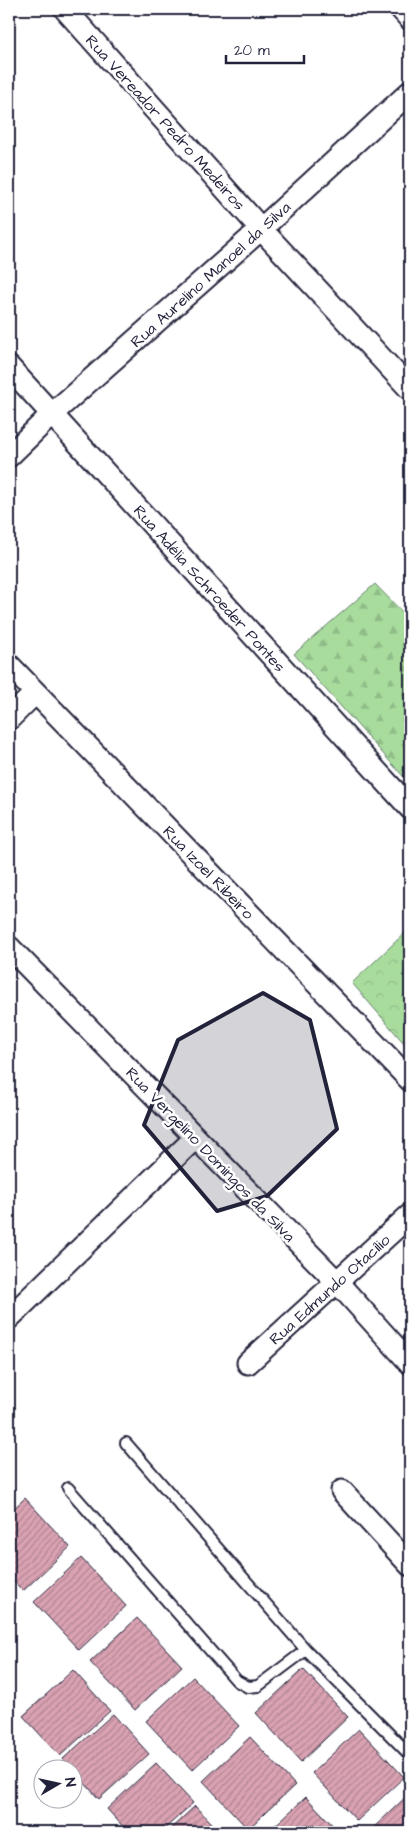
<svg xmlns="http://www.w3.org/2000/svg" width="419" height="1841" font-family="'Architects Daughter',sans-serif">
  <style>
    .forest { fill: url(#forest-firs); stroke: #657f6c }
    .park { fill: url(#park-crowns); stroke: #657f6c }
    .building { fill: url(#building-hatch); stroke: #22223b }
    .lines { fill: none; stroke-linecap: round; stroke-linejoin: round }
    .service-casing { stroke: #22223b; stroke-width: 14 }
    .minor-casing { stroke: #22223b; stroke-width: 25 }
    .service { stroke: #fff; stroke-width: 10 }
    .minor { stroke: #fff; stroke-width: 21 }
    .marked { fill: #22223b; fill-opacity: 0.2; stroke: #22223b; stroke-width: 4; stroke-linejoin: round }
    .labels { text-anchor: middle; stroke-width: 5; stroke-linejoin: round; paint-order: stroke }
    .street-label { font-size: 16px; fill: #22223b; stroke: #fff }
  </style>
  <defs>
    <pattern id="forest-firs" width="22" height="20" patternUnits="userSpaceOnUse" patternTransform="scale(1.25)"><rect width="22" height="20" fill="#a8dc9d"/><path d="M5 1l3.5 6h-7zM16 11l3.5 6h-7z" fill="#90bc88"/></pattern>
    <pattern id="park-crowns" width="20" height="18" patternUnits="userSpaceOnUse" patternTransform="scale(1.25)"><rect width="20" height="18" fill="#a8dc9d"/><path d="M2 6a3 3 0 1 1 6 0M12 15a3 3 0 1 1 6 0" fill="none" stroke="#90bc88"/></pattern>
    <pattern id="building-hatch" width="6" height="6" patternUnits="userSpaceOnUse" patternTransform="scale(1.25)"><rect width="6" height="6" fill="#daa2b2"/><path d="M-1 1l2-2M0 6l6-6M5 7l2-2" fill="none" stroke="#b08492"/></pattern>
  </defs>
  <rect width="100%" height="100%" fill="#fff"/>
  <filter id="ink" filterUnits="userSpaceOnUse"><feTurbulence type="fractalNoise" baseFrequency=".02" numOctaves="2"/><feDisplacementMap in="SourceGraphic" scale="10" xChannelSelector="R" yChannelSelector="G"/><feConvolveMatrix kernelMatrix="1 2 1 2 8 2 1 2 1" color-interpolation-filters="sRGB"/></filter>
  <g filter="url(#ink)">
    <path class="forest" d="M375,584L410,620V784L294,654Z"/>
    <path class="park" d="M410,928V1050L352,983Z"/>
    <path class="building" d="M25,1498L70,1547L23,1591L9,1576V1513Z
      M81,1558L126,1606L79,1650L34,1602Z
      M137,1618L182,1666L135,1710L90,1662Z
      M303,1669L348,1717L301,1762L256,1713Z
      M73,1670L110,1711L60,1756L23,1716Z
      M193,1677L239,1726L192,1770L146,1721Z
      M113,1714L149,1754L99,1799L63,1759Z
      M359,1729L404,1777L357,1821L312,1773Z
      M250,1737L295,1785L248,1829L203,1781Z
      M156,1763L193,1803L161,1832H128L107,1809Z
      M410,1793V1832H369Z
      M306,1797L339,1832H268Z
      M195,1806L219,1832H167Z"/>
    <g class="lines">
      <defs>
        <path id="service" d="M126,1443L306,1650L410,1755
          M68,1488L237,1681L248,1687L258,1686L306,1650"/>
        <path id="minor" d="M65,9L261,229L410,389
          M401,9L410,19
          M9,367L410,808
          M9,456L52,414L261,229L410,92
          M9,665L410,1080
          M9,719L35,693
          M9,947L337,1282L410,1363
          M9,1318L195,1138
          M248,1363L410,1215
          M342,1491L410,1565"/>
      </defs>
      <use href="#service" class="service-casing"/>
      <use href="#minor" class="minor-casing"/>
      <use href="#service" class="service"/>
      <use href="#minor" class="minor"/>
    </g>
  </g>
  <path class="marked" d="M263,993L310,1020L337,1129L267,1196L217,1211L144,1125L178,1040Z"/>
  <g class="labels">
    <g class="street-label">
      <text transform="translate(166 122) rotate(48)" y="6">Rua Vereador Pedro Medeiros</text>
      <text transform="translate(210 274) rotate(-42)" y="6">Rua Aurelino Manoel da Silva</text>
      <text transform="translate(210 588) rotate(48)" y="6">Rua Adélia Schroeder Pontes</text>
      <text transform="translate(209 872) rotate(46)" y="6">Rua Izoel Ribeiro</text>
      <text transform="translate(211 1154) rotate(46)" y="6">Rua Vergelino Domingos da Silva</text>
      <text transform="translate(329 1289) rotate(-42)" y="6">Rua Edmundo Otacílio</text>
    </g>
  </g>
  <rect width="419" height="1841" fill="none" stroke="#fff" stroke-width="30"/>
  <rect x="15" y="15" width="389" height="1811" fill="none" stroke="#22223b" stroke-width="2" filter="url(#ink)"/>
  <g transform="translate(58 1784) rotate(81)"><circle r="24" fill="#ffffff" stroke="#a7a7b1"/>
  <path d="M0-4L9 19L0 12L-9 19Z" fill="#22223b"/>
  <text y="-8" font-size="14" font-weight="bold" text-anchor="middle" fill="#22223b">N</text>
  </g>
  <path d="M226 55v8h78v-8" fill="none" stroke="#22223b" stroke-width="2.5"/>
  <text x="234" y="55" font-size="15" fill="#22223b" stroke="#ffffff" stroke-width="4" paint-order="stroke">20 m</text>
</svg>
